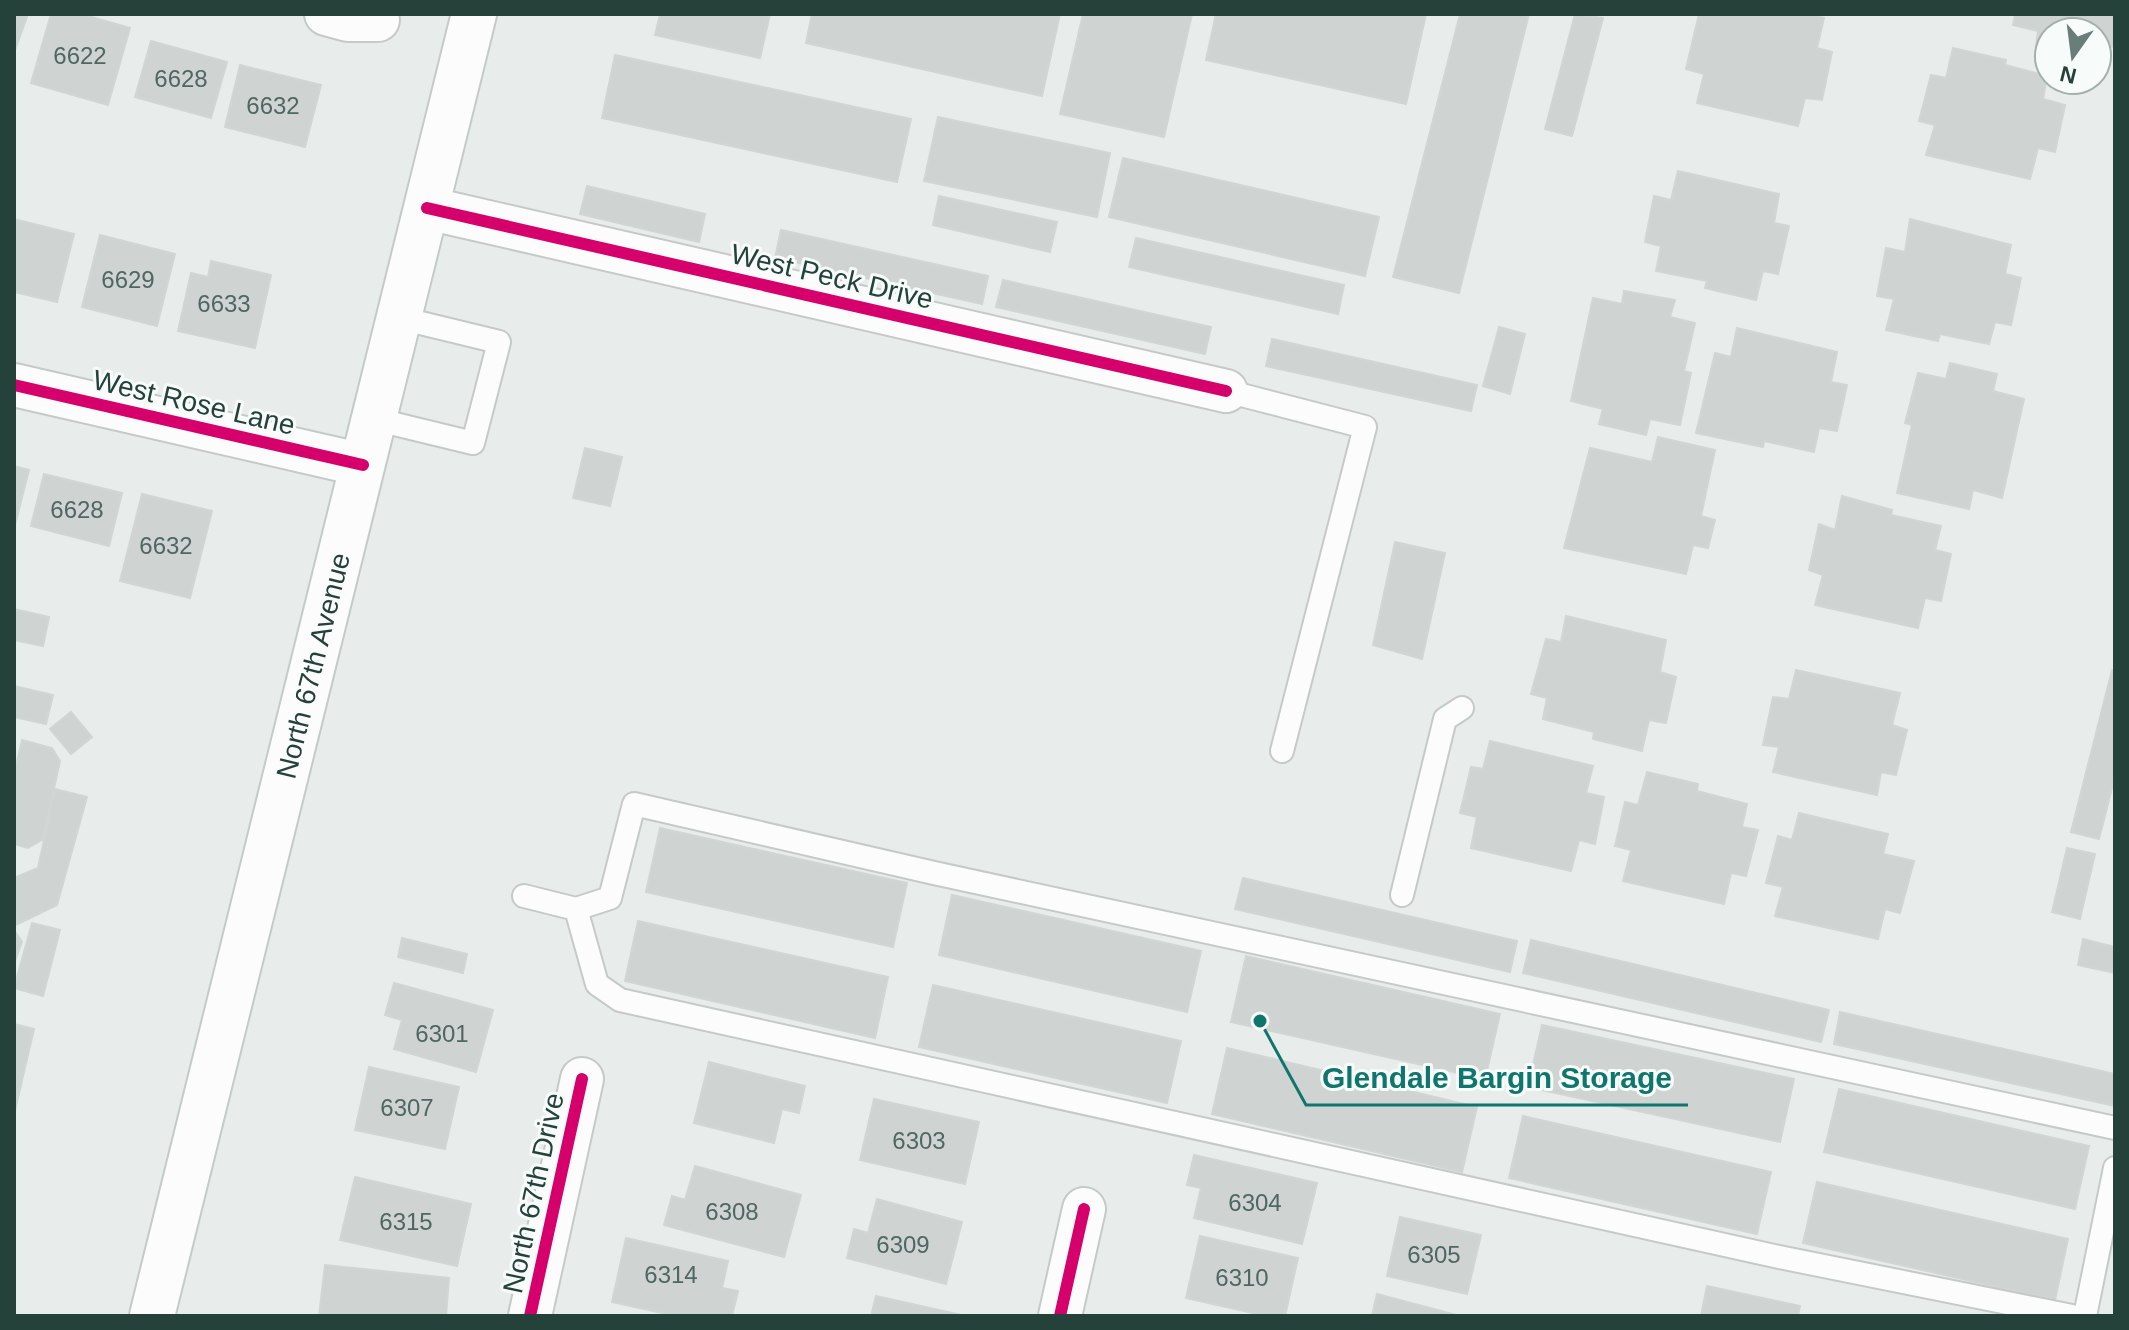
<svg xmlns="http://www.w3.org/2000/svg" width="2129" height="1330" font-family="Arial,sans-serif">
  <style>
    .building { fill: #cfd4d2; stroke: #d1d6d4; stroke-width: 2 }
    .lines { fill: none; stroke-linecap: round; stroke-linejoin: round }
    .service-casing { stroke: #c5cac8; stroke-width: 26 }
    .minor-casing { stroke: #c5cac8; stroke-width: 46 }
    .secondary-casing { stroke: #c3cbc8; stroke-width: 48 }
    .service { stroke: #fcfcfc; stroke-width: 22 }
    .minor { stroke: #fcfcfc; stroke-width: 42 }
    .secondary { stroke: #fcfcfc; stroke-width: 44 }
    .cycleway-casing { stroke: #f7fbf9; stroke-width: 17 }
    .cycleway { stroke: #d6006c; stroke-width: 12 }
    .labels { text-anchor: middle; stroke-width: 6; stroke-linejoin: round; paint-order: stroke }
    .number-label { font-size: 24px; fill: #506761 }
    .street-label { font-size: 28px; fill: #24423a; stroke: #f7fbf9 }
    .leader { fill: none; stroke: #0f766e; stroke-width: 3 }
    .callout-dot { fill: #0f766e; stroke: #f7fbf9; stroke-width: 3 }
    .callout-label { font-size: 30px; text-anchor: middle; font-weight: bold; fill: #0f766e; stroke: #f7fbf9; stroke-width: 6; stroke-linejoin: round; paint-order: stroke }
  </style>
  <rect width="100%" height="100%" fill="#e8edeb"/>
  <path class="building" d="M14,14H28L14,53Z
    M51,14H81L130,28L108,105L31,83Z
    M660,14H770L760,58L655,35Z
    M812,14H1060L1042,96L806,43Z
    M1083,14H1192L1164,137L1060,114Z
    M1216,14H1426L1406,104L1206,60Z
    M1460,14H1529L1459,293L1393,277Z
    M1575,14L1603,18L1572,136L1545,129Z
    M1699,14H1807L1824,18L1817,48L1832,52L1822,100L1805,98L1798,126L1697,103L1704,74L1686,69Z
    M2015,14H2115L2114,47L2097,43V32H2049V49L2036,46L2038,31L2013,25Z
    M151,41L227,62L211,118L135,97Z
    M1953,48L2006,60L2005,65L2047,76L2043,99L2065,105L2055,152L2038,148L2030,179L1926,155L1935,125L1919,121L1931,75L1946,78Z
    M615,55L911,119L897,182L602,118Z
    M240,65L321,85L305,147L225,127Z
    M938,117L1110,153L1097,217L924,181Z
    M1123,158L1379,217L1365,276L1109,217Z
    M1678,171L1779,194L1774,223L1789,226L1778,274L1763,271L1756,300L1705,288L1707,281L1656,271L1661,246L1645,242L1654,196L1671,200Z
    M587,186L705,214L699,242L580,214Z
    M939,196L1057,222L1050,252L933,225Z
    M14,219L74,234L57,302L14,292Z
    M1910,219L2011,245L2005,274L2021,278L2011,325L1995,322L1989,344L1940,334L1938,341L1886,330L1894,299L1877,296L1886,248L1905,252Z
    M781,230L988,276L982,304L775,258Z
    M100,235L175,254L157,326L82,307Z
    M1136,238L1344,285L1338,314L1129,267Z
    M211,261L271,275L255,348L178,331L191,273L208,277Z
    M1003,280L1211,327L1205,354L996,307Z
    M1624,291L1675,300L1670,317L1695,323L1684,371L1691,373L1680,425L1650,419L1646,435L1599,424L1603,409L1571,401L1593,298L1622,304Z
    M1499,327L1525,334L1510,394L1483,386Z
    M1737,328L1837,352L1831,382L1847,385L1837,431L1819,428L1814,452L1764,441L1763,447L1696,433L1715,353L1731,357Z
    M1272,339L1477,385L1471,411L1266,366Z
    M1950,363L1997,374L1993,391L2024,399L2002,498L1973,490L1969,509L1897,493L1912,425L1905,423L1918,373L1946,379Z
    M1658,437L1715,450L1701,516L1715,520L1708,548L1693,545L1686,574L1564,548L1590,448L1652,462Z
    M585,448L622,457L610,506L573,498Z
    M14,466L29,470L14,529Z
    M44,474L122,493L109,546L31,526Z
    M142,494L212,511L190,598L120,581Z
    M1842,496L1892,510L1891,515L1941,526L1935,550L1951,554L1941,601L1925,598L1918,628L1815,605L1823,575L1809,570L1819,524L1835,530Z
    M1395,542L1445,553L1422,659L1373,645Z
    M14,609L49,617L43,646L14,640Z
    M1566,616L1666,640L1660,672L1676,677L1666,723L1649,720L1642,751L1593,739L1594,732L1543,719L1547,698L1531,694L1546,639L1561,642Z
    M1796,670L1900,693L1892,725L1907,730L1896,775L1881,772L1877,795L1773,772L1779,747L1763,745L1773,697L1789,699Z
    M2112,670L2115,671V776L2099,839L2071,832Z
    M14,686L53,695L46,724L14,717Z
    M71,712L92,737L71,754L50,729Z
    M22,740L52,748L60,761L43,839L28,848L14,844V766H16Z
    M1490,741L1593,766L1586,793L1604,797L1595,844L1579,840L1571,871L1471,848L1477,817L1460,813L1471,767L1483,769Z
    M1647,772L1698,784L1697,791L1747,804L1742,827L1758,830L1746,876L1731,873L1724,904L1623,881L1631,850L1615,846L1625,802L1638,805Z
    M55,789L87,797L57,905L16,925L14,878L38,868Z
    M1799,813L1888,834L1883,854L1914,861L1900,913L1885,909L1878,939L1775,916L1783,887L1766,883L1778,836L1792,840Z
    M660,828L907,883L893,947L646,892Z
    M2067,848L2095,854L2080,919L2052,912Z
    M1243,878L1517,941L1510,972L1235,909Z
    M952,895L1201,951L1187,1012L939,955Z
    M638,921L888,977L875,1038L625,981Z
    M32,923L60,930L43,996L14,988Z
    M14,930L22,942L14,964Z
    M402,938L467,954L463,973L398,957Z
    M2083,939L2115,947V973L2078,965Z
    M1531,940L1829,1010L1821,1042L1523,973Z
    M1246,956L1500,1014L1485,1079L1231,1022Z
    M394,983L493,1010L476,1072L394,1049L402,1020L385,1015Z
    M933,985L1181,1041L1167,1103L919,1047Z
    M1840,1012L2115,1074V1106L1834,1044Z
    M14,1024L34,1029L14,1115Z
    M1542,1025L1794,1079L1780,1142L1528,1087Z
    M1227,1048L1477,1107L1462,1172L1212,1114Z
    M709,1062L805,1086L799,1113L782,1109L774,1143L694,1123Z
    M369,1067L459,1087L445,1149L355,1130Z
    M1839,1089L2089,1146L2075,1209L1824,1152Z
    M874,1099L979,1122L965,1184L860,1160Z
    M1523,1116L1771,1172L1757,1234L1509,1178Z
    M1194,1155L1317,1183L1302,1244L1194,1218L1201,1188L1187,1185Z
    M695,1166L801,1195L784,1257L664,1225L672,1196L685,1200Z
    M355,1177L471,1204L457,1266L340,1240Z
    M1817,1182L2068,1239L2055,1300L1803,1243Z
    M877,1199L962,1222L946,1284L847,1258L854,1229L868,1233Z
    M1400,1217L1481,1235L1467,1294L1387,1276Z
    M1200,1236L1298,1258L1285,1316H1266L1186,1298Z
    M626,1238L728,1261L722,1288L738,1291L732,1316H676L612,1302Z
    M325,1265L449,1278L446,1316H319Z
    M1707,1286L1800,1306L1798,1316H1701Z
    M1377,1294L1460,1316H1372Z
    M876,1296L966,1316H871Z"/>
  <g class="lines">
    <defs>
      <path id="service" d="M1226,391L1365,427L1282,751
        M374,419L473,443L499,342L400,318
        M1402,895L1445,719L1462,708
        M524,896L576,909
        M2072,1316L1779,1257L620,1000L597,984L576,909L610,898L634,804L934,873L2115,1128
        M2085,1316L2115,1168"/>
      <path id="minor" d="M326,14L348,20H378
        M427,208L1226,391
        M14,385L363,465
        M530,1316L582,1079
        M1060,1316L1084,1209"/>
      <g id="secondary">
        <path id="s1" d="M152,1316L474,14"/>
      </g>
    </defs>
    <use href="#service" class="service-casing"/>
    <use href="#minor" class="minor-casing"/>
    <use href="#secondary" class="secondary-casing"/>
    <use href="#service" class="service"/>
    <use href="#minor" class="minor"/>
    <use href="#secondary" class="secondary"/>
    <defs>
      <path id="cycleway" d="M427,208L1226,391
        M14,385L363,465
        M530,1316L582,1079
        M1060,1316L1084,1209"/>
    </defs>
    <use href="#cycleway" class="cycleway-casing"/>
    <use href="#cycleway" class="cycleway"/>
  </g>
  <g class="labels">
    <g class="number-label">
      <text x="80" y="64">6622</text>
      <text x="181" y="87">6628</text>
      <text x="273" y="114">6632</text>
      <text x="128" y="288">6629</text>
      <text x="224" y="312">6633</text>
      <text x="77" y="518">6628</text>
      <text x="166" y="554">6632</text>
      <text x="442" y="1042">6301</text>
      <text x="407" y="1116">6307</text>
      <text x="919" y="1149">6303</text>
      <text x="1255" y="1211">6304</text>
      <text x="732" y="1220">6308</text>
      <text x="406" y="1230">6315</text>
      <text x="903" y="1253">6309</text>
      <text x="1434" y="1263">6305</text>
      <text x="671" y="1283">6314</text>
      <text x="1242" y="1286">6310</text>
    </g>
    <g class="street-label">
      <text transform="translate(832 276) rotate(13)" y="10">West Peck Drive</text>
      <text transform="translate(194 402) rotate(13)" y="10">West Rose Lane</text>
      <text dy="10" stroke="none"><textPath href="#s1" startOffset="670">North 67th Avenue</textPath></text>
      <text transform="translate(533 1193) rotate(-78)" y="10">North 67th Drive</text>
    </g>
  </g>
  <path class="leader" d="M1260 1021L1306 1105H1688"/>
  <circle class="callout-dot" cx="1260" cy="1021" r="8"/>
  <g class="callout-label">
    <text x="1497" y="1088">Glendale Bargin Storage</text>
  </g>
  <rect width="2129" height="1330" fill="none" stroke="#24423a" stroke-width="32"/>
  <g transform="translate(2073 56) rotate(194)"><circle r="38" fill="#f7fbf9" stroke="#a3b1ad" stroke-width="2"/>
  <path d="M0-6L14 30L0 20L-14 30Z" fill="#697e78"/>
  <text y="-12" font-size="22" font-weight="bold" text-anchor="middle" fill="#24423a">N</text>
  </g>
</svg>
